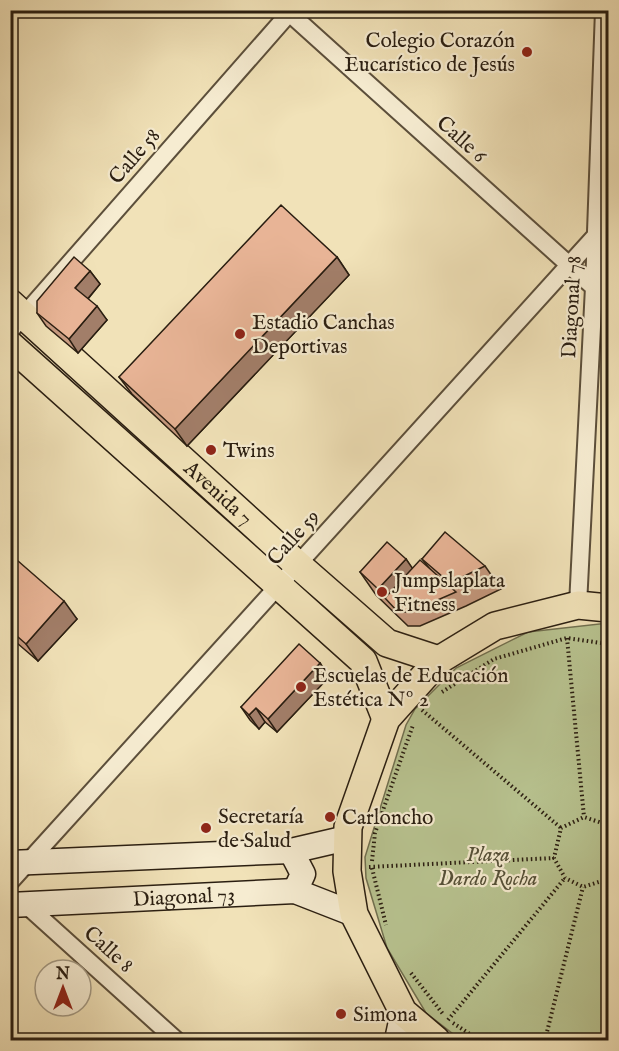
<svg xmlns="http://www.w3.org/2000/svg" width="619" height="1051" font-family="'IM FELL English',serif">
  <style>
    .green { fill: #b8c390; stroke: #717050; stroke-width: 1.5 }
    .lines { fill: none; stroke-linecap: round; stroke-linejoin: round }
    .minor-casing { stroke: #5c4f3b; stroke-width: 20 }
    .secondary-casing { stroke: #2a1e11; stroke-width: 27 }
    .primary-casing { stroke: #2a1e11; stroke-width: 30 }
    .path { stroke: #2a1e11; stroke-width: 4; stroke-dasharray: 1.5 3; stroke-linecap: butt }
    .minor { stroke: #f6ecd1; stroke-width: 16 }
    .secondary { stroke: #f6ecd1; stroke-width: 24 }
    .primary { stroke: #f1e2b8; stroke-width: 27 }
    .wall { fill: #c89b81; stroke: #2a1e11; stroke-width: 1.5 }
    .shaded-wall { fill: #a27e69; stroke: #2a1e11; stroke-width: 1.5 }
    .building { fill: #e8b496; stroke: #2a1e11; stroke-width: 1.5 }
    .poi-dot { fill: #8f2418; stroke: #f6ecd1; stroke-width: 2 }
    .labels { text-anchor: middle; stroke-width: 4.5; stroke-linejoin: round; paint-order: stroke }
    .poi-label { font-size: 21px; fill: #2a1e11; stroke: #f6ecd1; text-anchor: start }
    .street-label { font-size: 21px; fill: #2a1e11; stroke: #f6ecd1 }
    .park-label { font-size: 21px; font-style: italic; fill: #555037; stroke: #f6ecd1 }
  </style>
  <rect width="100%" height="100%" fill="#f1e2b8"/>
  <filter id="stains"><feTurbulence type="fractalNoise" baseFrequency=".00333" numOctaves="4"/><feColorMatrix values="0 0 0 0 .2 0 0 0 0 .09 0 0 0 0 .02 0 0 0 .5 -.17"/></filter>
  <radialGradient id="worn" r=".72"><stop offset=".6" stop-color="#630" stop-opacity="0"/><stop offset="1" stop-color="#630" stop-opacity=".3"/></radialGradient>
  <path class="green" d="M608,623V1040H461L426,1013L387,948L366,878L365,857L406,725L415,709L456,668L528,632Z"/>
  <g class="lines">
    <defs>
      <path id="minor" d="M286,10L608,300
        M10,331L292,10
        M578,605L594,287L604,10
        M10,882L608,222
        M22,901L176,1040"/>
      <g id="secondary">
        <path d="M291,851L303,874L295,891"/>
        <path d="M10,863L291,851L347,838"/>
        <path id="s1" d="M10,905L295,891L354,914"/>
        <path d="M397,1040L403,1012"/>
      </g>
      <g id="primary">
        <path id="s2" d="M10,303L298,565L387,643L439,660"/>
        <path d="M10,345L363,661L386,719"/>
        <path d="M436,1040L403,1012L354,914L347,871L348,827L386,719L439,660L495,626L578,605L608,608"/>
      </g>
    </defs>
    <use href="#minor" class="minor-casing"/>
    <use href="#secondary" class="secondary-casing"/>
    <use href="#primary" class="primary-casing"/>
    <path class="path" d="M567,638L584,817
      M442,692L494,659L567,638L608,644
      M422,710L561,828
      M608,825L584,817L561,828L554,858L565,878L583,887L608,879
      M372,861L375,833L413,725
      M369,867L554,858
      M372,868L386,925
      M411,973L443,1014
      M448,1020L565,878
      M453,1023L479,1040
      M545,1040L583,887"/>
    <use href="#minor" class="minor"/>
    <use href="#secondary" class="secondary"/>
    <use href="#primary" class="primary"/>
  </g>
  <path class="wall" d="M337,257L349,275L187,446L132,394L119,377Z
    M90,271L100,284L88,299L107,320L78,353L46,326L37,313Z
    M10,554L77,619L38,661L10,637Z
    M406,559L412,569L429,568L422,559L485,566L501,589L466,606L420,626H408L376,595L360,572Z
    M320,663L329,677L277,732L265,722L259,729L250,720L241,707Z"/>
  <path class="shaded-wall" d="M337,257L349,275L187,446L175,429Z
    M90,271L100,284L85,302L75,288Z
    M97,306L107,320L78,353L69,339Z
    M406,559L422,582L385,598L378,589Z
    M64,601L77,619L38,661L26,644Z
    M320,663L329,677L277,732L268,719Z
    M256,708L265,722L259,729L249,715Z"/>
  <path class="building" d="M281,205L337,257L175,429L119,377Z
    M74,257L90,271L75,288L97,306L69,339L37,313V301Z
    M445,532L485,566L450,583L422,559Z
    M387,542L406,559L378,589L360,572Z
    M10,554L64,601L26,644L10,630Z
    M420,560L456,592L410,612H398L385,598Z
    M299,644L320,663L268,719L256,708L249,715L241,707Z"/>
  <g class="poi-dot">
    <circle cx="527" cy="52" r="6"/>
    <circle cx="240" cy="334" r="6"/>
    <circle cx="211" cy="450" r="6"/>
    <circle cx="382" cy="592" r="6"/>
    <circle cx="301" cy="687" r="6"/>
    <circle cx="330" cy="817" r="6"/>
    <circle cx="206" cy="828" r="6"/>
    <circle cx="341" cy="1014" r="6"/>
  </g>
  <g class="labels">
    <g class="poi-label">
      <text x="515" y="47" text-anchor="end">Colegio Corazón<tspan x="515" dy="24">Eucarístico de Jesús</tspan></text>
      <text x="252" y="329">Estadio Canchas<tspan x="252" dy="24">Deportivas</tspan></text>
      <text x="223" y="457">Twins</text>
      <text x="394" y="587">Jumpslaplata<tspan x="394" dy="24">Fitness</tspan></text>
      <text x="313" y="682">Escuelas de Educación<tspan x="313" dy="24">Estética Nº 2</tspan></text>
      <text x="218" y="823">Secretaría<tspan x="218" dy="24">de Salud</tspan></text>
      <text x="342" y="824">Carloncho</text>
      <text x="353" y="1021">Simona</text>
    </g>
    <g class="street-label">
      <text transform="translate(462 139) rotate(42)" y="7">Calle 6</text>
      <text transform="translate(134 156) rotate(-49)" y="7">Calle 58</text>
      <text transform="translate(571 307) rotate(-87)" y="7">Diagonal 78</text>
      <text dy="7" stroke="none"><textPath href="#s2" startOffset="282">Avenida 7</textPath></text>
      <text transform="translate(293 537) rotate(-48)" y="7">Calle 59</text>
      <text dy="7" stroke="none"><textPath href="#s1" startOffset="174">Diagonal 73</textPath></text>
      <text transform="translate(109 949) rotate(42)" y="7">Calle 8</text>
    </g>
    <g class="park-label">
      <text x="488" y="861">Plaza<tspan x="488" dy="24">Dardo Rocha</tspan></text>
    </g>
  </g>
  <rect width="619" height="1051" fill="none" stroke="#f1e2b8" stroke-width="36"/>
  <rect x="12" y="12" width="595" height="1027" fill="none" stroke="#2a1e11" stroke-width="3"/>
  <rect x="18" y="18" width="583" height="1015" fill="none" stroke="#2a1e11" stroke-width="1.5"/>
  <g transform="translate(63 988)"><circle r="28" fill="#f6ecd1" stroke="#a49a84" stroke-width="1.5"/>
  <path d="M0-4.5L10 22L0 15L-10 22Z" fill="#8f2418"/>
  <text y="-9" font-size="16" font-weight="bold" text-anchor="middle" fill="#2a1e11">N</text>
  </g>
  <rect width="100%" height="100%" filter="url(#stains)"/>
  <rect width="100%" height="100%" fill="url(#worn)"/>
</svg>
